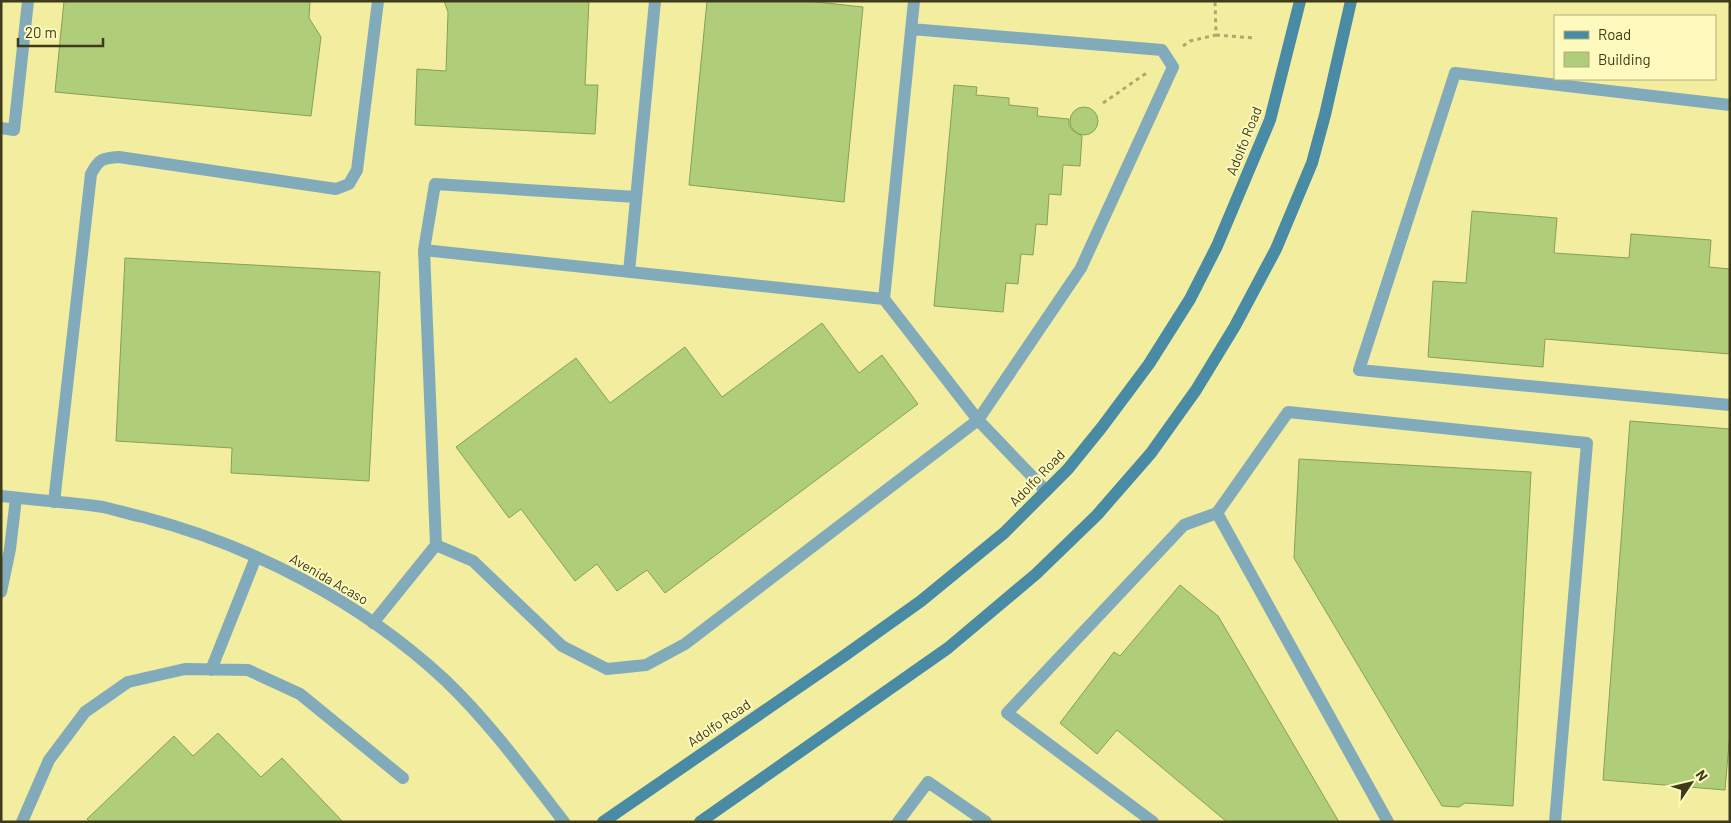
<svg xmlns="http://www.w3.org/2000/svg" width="1731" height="823" font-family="Barlow,sans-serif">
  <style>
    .building { fill: #b0cd7a; stroke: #879f5a }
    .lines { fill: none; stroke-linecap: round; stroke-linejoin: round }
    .path { stroke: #ada96d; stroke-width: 3; stroke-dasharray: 4 4; stroke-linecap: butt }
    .service { stroke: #81abbb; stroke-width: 12 }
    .minor { stroke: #81abbb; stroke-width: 12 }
    .secondary { stroke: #498ba4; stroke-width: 12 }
    .labels { text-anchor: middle; stroke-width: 4; stroke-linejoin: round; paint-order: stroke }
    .street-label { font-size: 14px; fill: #3d3b1b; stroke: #fefabd }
  </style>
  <rect width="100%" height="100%" fill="#f3eda0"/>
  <path class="building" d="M64,1H310L309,18L321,37L311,116L55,92Z
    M444,1H589L585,85H598L595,134L415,125L417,69L446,71L448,12Z
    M707,1H808L863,7L844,202L689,185Z
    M954,85L977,87L976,95L1009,98V105L1038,108L1037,116L1069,119V125L1072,130L1082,136L1080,166L1063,165L1061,195L1049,194L1047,225L1036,224L1033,255L1021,254L1018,284L1006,283L1003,312L934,306Z
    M1070 121a14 14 0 1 1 28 0a14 14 0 1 1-28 0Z
    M1472,211L1557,218L1554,253L1629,258L1631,234L1711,240L1709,267L1730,269V354L1545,339L1543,367L1428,357L1433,281L1466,283Z
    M125,258L380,272L369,481L231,473L232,448L116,441Z
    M822,323L859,373L882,355L918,404L665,593L647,570L617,591L597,564L575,581L521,509L509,518L456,447L576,358L610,403L685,347L722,397Z
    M1630,421L1730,429V732L1725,790L1603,780Z
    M1299,459L1531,472L1513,806L1465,803L1459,807L1442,806L1294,558Z
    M1180,585L1218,616L1339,822H1227L1117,730L1097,754L1060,723L1114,652L1120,656Z
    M218,733L261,777L282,758L343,822H90L87,819L174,736L193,756Z"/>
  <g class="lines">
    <path class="path" d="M1216,35L1254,38
      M1183,46L1190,41L1216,35L1215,1
      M1103,103L1148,72"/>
    <path class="service" d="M911,29L1162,50L1173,67L1081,268L978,420L1046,491
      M1730,105L1455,73L1359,370L1730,405
      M1,128L14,130L28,1
      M424,250L435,184L636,197
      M629,272L655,1
      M884,299L914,1
      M54,502L91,174C99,159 102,158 119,157L336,189L349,184L357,170L378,1
      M373,623L436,545L473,561L562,646L607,669L646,665L685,644L978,420L884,299L424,250L436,545
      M211,670L256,557
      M22,822L49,760L85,712L128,682L185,669L248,670L300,694L403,778
      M898,822L928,782L986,822
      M1153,822L1007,713L1184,525L1217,513
      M1388,822L1217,513L1288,412L1587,443L1555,822"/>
    <path class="minor" d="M1,496C35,500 69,502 103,507C116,510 129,514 143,517C254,546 361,602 445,680C490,723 526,773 564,822
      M1,592L10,549L16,498"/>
    <path class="secondary" d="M603,822L844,656L921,601L1004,533L1068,469L1102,427L1149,364L1190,299L1217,246L1270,120L1300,1
      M700,822L948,648L1036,574L1097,515L1151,453L1196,390L1235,326L1276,249L1312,163L1325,115L1351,1"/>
  </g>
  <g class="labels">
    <g class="street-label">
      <text transform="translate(1244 141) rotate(-68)" y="5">Adolfo Road</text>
      <text transform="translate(1037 478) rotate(-46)" y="5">Adolfo Road</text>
      <text transform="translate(329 579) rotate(30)" y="5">Avenida Acaso</text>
      <text transform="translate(719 723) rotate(-34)" y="5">Adolfo Road</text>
    </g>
  </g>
  <rect width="1731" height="823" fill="none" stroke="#3d3b1b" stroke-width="5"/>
  <rect x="1554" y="15" width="162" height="65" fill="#fefabd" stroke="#b1ae7c"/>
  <rect x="1564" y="31" width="25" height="8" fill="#498ba4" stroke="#b1ae7c"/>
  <text x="1598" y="40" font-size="15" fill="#3d3b1b">Road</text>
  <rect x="1564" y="52" width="25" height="15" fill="#b0cd7a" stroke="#b1ae7c"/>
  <text x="1598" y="65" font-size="15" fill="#3d3b1b">Building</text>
  <g transform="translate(1691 783) rotate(55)" stroke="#fefabd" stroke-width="4" paint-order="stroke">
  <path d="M0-4L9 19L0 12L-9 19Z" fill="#3d3b1b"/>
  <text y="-8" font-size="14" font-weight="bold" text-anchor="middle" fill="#3d3b1b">N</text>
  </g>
  <path d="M18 38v8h85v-8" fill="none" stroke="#3d3b1b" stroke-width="2.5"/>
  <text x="25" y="38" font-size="15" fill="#3d3b1b" stroke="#fefabd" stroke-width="4" paint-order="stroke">20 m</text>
</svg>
